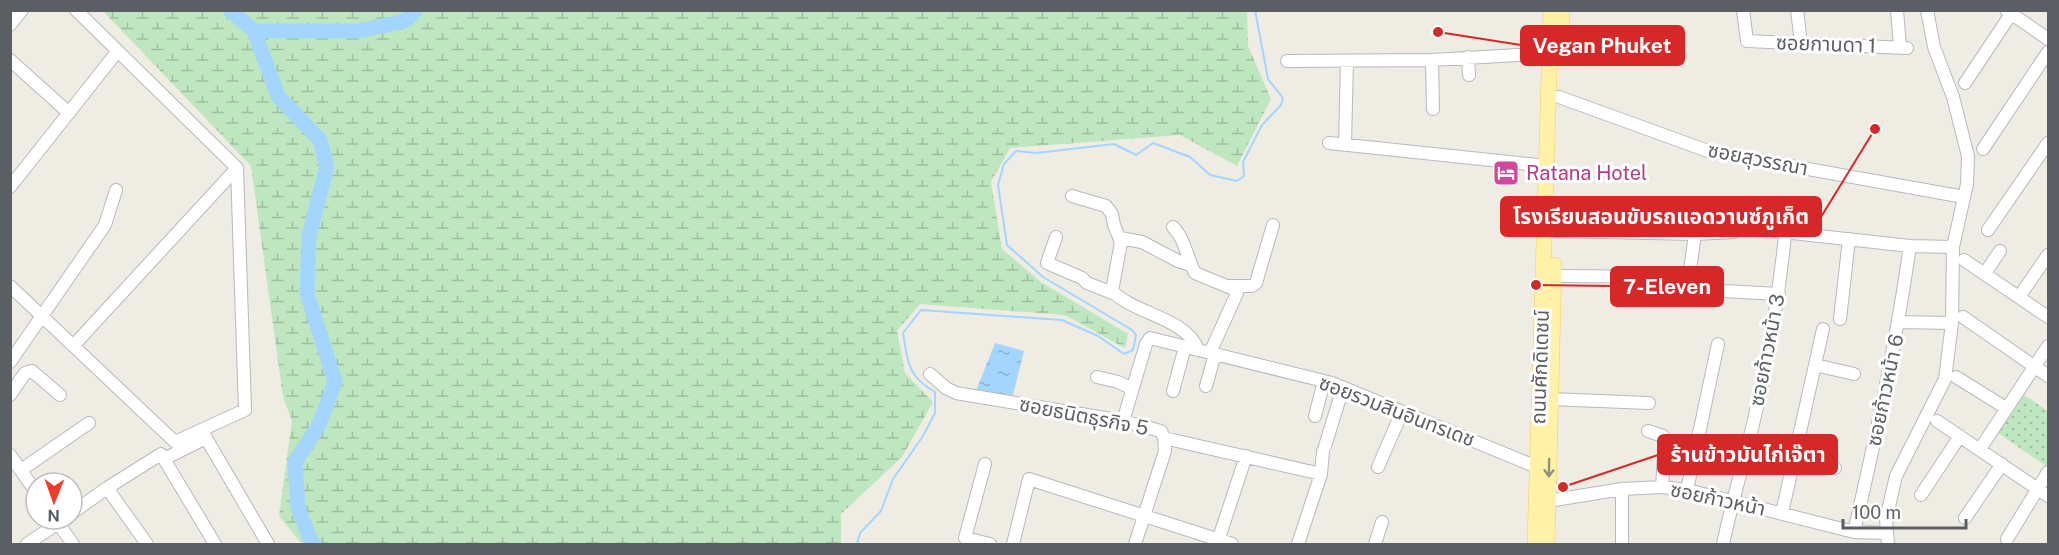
<svg xmlns="http://www.w3.org/2000/svg" width="2059" height="555" font-family="'Public Sans','Noto Sans Thai',sans-serif">
  <style>
    .grass { fill: url(#grass-dots) }
    .wetland { fill: url(#wetland-marsh) }
    .water { fill: url(#water-ripples) }
    .lines { fill: none; stroke-linecap: round; stroke-linejoin: round }
    .stream { stroke: #a3d5ff; stroke-width: 2 }
    .river { stroke: #a3d5ff; stroke-width: 15 }
    .minor-casing { stroke: #b6b9be; stroke-width: 14 }
    .major-casing { stroke: #f7cc54; stroke-width: 16 }
    .minor { stroke: #fff; stroke-width: 12 }
    .major { stroke: #fff2a8; stroke-width: 15 }
    .oneway { stroke: #94927c }
    .labels { text-anchor: middle; stroke-width: 6; stroke-linejoin: round; paint-order: stroke }
    .street-label { font-size: 20px; fill: #5b5f64; stroke: #fff }
    .hotel-label { font-size: 20px; fill: #b23c85; stroke: #fff; text-anchor: start }
    .leader { fill: none; stroke: #d62828; stroke-width: 2 }
    .callout-dot { fill: #d62828; stroke: #fff; stroke-width: 2 }
    .callout { fill: #d62828; stroke: #d62828; stroke-width: 2 }
    .callout-label { font-size: 21px; text-anchor: middle; font-weight: bold; fill: #fff }
  </style>
  <defs>
    <pattern id="grass-dots" width="8" height="8" patternUnits="userSpaceOnUse" patternTransform="scale(1.5)"><rect width="8" height="8" fill="#bee7bf"/><path d="M2 2h.1M6 6h.1" fill="none" stroke="#9dbe9f" stroke-width="1.8" stroke-linecap="round"/></pattern>
    <pattern id="wetland-marsh" width="20" height="14" patternUnits="userSpaceOnUse" patternTransform="scale(1.5)"><rect width="20" height="14" fill="#bee7bf"/><path d="M1 5h8M5 5V1M11 12h8M15 12V8" fill="none" stroke="#9dbe9f"/></pattern>
    <pattern id="water-ripples" width="26" height="14" patternUnits="userSpaceOnUse" patternTransform="scale(1.5)"><rect width="26" height="14" fill="#a3d5ff"/><path d="M2 4q2-2 4 0t4 0M15 11q2-2 4 0t4 0" fill="none" stroke="#88b0d2"/></pattern>
  </defs>
  <rect width="100%" height="100%" fill="#efece3"/>
  <path class="grass" d="M2024,395L2048,411V462L2046,466L1998,433Z"/>
  <path class="wetland" d="M103,11H1247L1248,46L1271,99L1237,166L1180,135L1010,148L991,182L1002,249L1041,282L1128,334L1125,348L1065,315L920,304L897,331L905,373L933,402L902,457L841,514V544H302L279,516L292,421L283,397L251,166Z"/>
  <path class="water" d="M995,343L1024,351L1013,395L976,391Z"/>
  <g class="lines">
    <path class="stream" d="M857,544L860,533L881,511L893,479L923,436L935,413V392C907,376 908,362 903,333L921,310L1062,320L1098,336L1124,354L1133,350L1136,335L1132,330L1043,277L1007,245L998,185L1004,164L1016,151L1037,153L1114,144L1136,155L1153,143L1190,157L1210,175L1237,181L1244,176L1243,162L1262,125L1281,105L1283,98L1268,79L1255,10"/>
    <path class="river" d="M230,10L254,31L278,96L320,140L327,167L309,235L307,293L335,382L319,425L295,462L298,507L311,542L314,544
      M254,31H358L405,21L416,10"/>
    <defs>
      <path id="minor" d="M1743,10L1747,41L1907,48
        M1797,10L1801,43
        M1897,10L1900,47
        M2006,10L2048,39
        M10,25L22,10
        M1468,57L1469,75
        M10,60L69,113
        M1432,60L1433,109
        M1287,61L1432,60L1550,53
        M1965,83L2011,14
        M1559,97L1708,151L1964,197
        M1329,143L1547,166
        M1345,145L1347,61
        M1983,149L2048,52
        M10,187L117,52
        M1072,196L1106,206L1112,214L1114,225L1121,242L1112,291C1134,314 1187,318 1198,350
        M1173,227C1185,239 1187,258 1195,273L1236,290L1237,293L1210,353
        M1988,230L2048,143
        M1555,231L1695,234L1734,232L1738,227L1910,246L1953,247
        M1056,237L1047,263L1082,278L1087,283L1115,294
        M1120,238L1142,242L1178,261L1191,265
        M1964,260L2048,317
        M1985,273L2000,251
        M1554,276L1689,277L1695,234
        M10,286L175,442L245,410L237,168L76,10
        M1229,286H1252L1256,283L1273,225
        M1723,291L1779,294
        M2019,297L2048,255
        M1963,317L2048,376
        M1840,319L1849,239
        M1899,322L1952,323
        M74,345L237,168
        M10,362L105,225L116,190
        M1815,365L1854,374
        M930,374L946,388L956,393L1123,421L1161,431L1164,438L1165,451L1135,544
        M1097,377L1118,382L1131,388V393
        M1956,377L2006,408
        M1206,386L1215,354
        M1173,391L1185,347
        M10,395L25,373L32,371L60,395
        M1550,399L1649,403
        M1315,416L1324,381
        M1123,421L1146,344L1150,338L1332,383L1537,467
        M1937,421L2048,496
        M1648,431L1663,436L1665,441L1662,487
        M1164,438L1321,474
        M1325,446L1343,388
        M1980,449L2048,346
        M10,455L36,492
        M1795,458L1835,468
        M164,459L206,438L268,544
        M985,464L965,538L990,544
        M1378,467L1402,412
        M21,470L89,423
        M107,488L147,544
        M1622,489V544
        M1687,490L1718,344
        M1921,495L1960,436
        M1548,501L1622,489L1662,487L1687,490L1732,501L1854,532L1887,533
        M72,513L107,488L161,454L215,544
        M1782,513L1823,329
        M1965,518L2002,464
        M55,519L73,544
        M1854,532C1876,436 1896,344 1910,246
        M2007,539L2048,472
        M27,544L64,519
        M1013,544L1029,479L1232,544
        M1217,544L1246,456
        M1298,544L1321,474L1323,451
        M1375,544L1382,522
        M1723,544C1732,502 1744,462 1754,420C1771,349 1782,276 1788,203
        M1888,544L1886,519L1896,476L1945,379L1952,323L1953,247L1967,184L1968,156L1953,97L1934,47L1927,10"/>
      <path id="major" d="M1560,52L1562,10
        M1535,544L1551,10
        M1547,544L1554,265"/>
    </defs>
    <use href="#minor" class="minor-casing"/>
    <use href="#major" class="major-casing"/>
    <use href="#minor" class="minor"/>
    <use href="#major" class="major"/>
  </g>
  <defs><path id="oneway-shaft" d="M-6 0H5M1.5-3L5.5 0L1.5 3" fill="none" stroke-width="1.6" stroke-linecap="round" stroke-linejoin="round" transform="scale(1.5)"/></defs>
  <use class="oneway" href="#oneway-shaft" transform="translate(1549 468) rotate(91)"/>
  <defs>
    <symbol id="hotel-square" viewBox="-11 -11 22 22"><rect x="-9" y="-9" width="18" height="18" rx="4" fill="#d1479c" stroke="#fff"/><path d="M-6-4.5h1.5V1H6V5H4.5V3h-9V5H-6ZM-4 0a1.8 1.8 0 1 1 3.6 0ZM.5 0V-2.5h3Q6-2.5 6 0Z" fill="#fff"/></symbol>
  </defs>
  <g fill-rule="evenodd">
    <use href="#hotel-square" x="1491" y="158" width="30" height="30"/>
  </g>
  <g class="labels">
    <g class="street-label">
      <text transform="translate(1826 44) rotate(2)" y="7">ซอยกานดา 1</text>
      <text transform="translate(1758 159) rotate(11)" y="7">ซอยสุวรรณา</text>
      <text transform="translate(1767 350) rotate(-79)" y="7">ซอยก้าวหน้า 3</text>
      <text transform="translate(1540 367) rotate(-88)" y="7">ถนนศักดิเดชน์</text>
      <text transform="translate(1885 390) rotate(-78)" y="7">ซอยก้าวหน้า 6</text>
      <text transform="translate(1397 411) rotate(21)" y="7">ซอยรวมสินอินทรเดช</text>
      <text transform="translate(1084 416) rotate(11)" y="7">ซอยธนิตธุรกิจ 5</text>
      <text transform="translate(1718 499) rotate(12)" y="7">ซอยก้าวหน้า</text>
    </g>
    <g class="hotel-label">
      <text x="1526" y="180">Ratana Hotel</text>
    </g>
  </g>
  <path class="leader" d="M1438 32L1521 45M1875 129L1821 217M1536 285L1611 286M1563 487L1658 455"/>
  <g class="callout-dot">
    <circle cx="1438" cy="32" r="6"/>
    <circle cx="1875" cy="129" r="6"/>
    <circle cx="1536" cy="285" r="6"/>
    <circle cx="1563" cy="487" r="6"/>
  </g>
  <g class="callout">
    <rect x="1521" y="26" width="163" height="39" rx="6"/>
    <rect x="1501" y="197" width="320" height="39" rx="6"/>
    <rect x="1611" y="267" width="112" height="39" rx="6"/>
    <rect x="1658" y="435" width="179" height="39" rx="6"/>
  </g>
  <g class="callout-label">
    <text x="1602" y="53">Vegan Phuket</text>
    <text x="1661" y="224">โรงเรียนสอนขับรถแอดวานซ์ภูเก็ต</text>
    <text x="1667" y="294">7-Eleven</text>
    <text x="1748" y="462">ร้านข้าวมันไก่เจ๊ตา</text>
  </g>
  <rect width="2059" height="555" fill="none" stroke="#5b5f64" stroke-width="24"/>
  <g transform="translate(54 501) rotate(181)"><circle r="28" fill="#ffffff" stroke="#bdbfc1" stroke-width="1.5"/>
  <path d="M0-4.5L10 22L0 15L-10 22Z" fill="#f03b28"/>
  <text y="-9" font-size="16" font-weight="bold" text-anchor="middle" fill="#5b5f64">N</text>
  </g>
  <path d="M1843 519v9h123v-9" fill="none" stroke="#5b5f64" stroke-width="3"/>
  <text x="1852" y="519" font-size="18" fill="#5b5f64" stroke="#ffffff" stroke-width="4.5" paint-order="stroke">100 m</text>
</svg>
